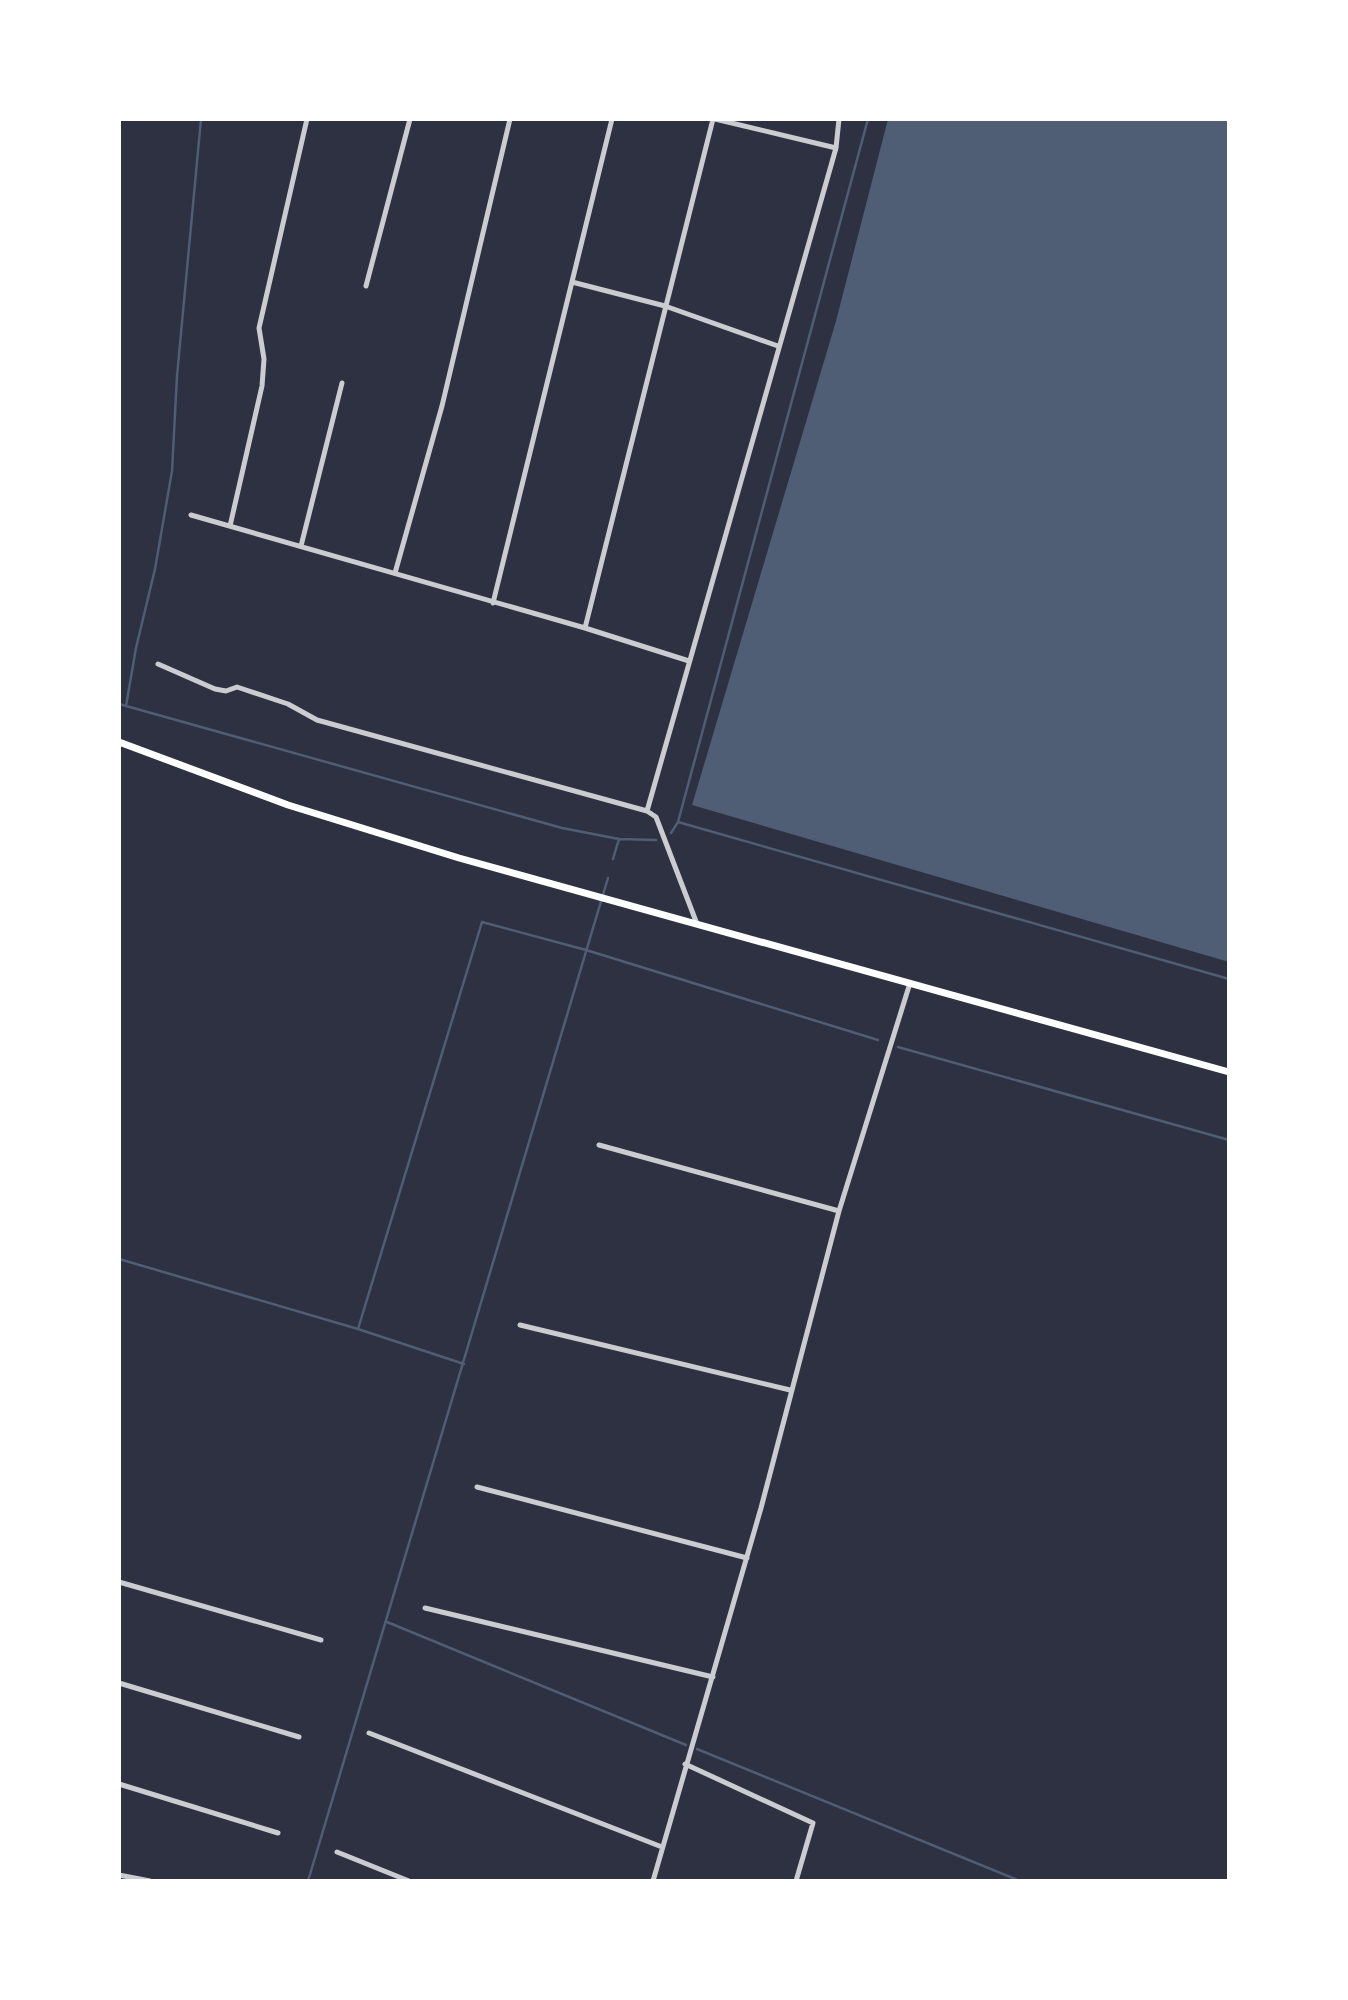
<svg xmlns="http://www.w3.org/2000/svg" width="1348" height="2000" font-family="'Work Sans',sans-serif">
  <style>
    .water { fill: #4f5d75 }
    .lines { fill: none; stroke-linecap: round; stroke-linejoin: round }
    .stream { stroke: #4f5d75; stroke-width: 2.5 }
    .minor { stroke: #caccd0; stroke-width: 5 }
    .secondary { stroke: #fff; stroke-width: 7 }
  </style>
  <rect width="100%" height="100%" fill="#2d3142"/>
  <path class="water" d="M888,119H1229V962L692,805L836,321Z"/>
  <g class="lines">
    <path class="stream" d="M119,704L562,828L619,839L613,859
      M126,706L136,648L155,569L172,471L177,376L201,119
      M678,822L1229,979
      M671,833L678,822L868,119
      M619,839L656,840
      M898,1047L1229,1140
      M119,1259L358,1329L482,922L586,950L878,1040
      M358,1329L464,1364
      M387,1622L686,1745
      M697,1749L1020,1881
      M308,1881L608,878"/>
    <path class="minor" d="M715,119L836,148
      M572,282L665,306L778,346
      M366,286L410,119
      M191,515L585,628L689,661
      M230,526L262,386L264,359L259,328L307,119
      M301,546L342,383
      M395,573L442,406L510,119
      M493,603L612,119
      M585,628L713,119
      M158,664L215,689L226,691L237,687L288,704L317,720L647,811L656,817L697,924
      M647,811L836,148L839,119
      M599,1145L839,1211
      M520,1325L790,1390
      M477,1487L747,1558
      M119,1582L321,1640
      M425,1608L713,1677
      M119,1683L299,1737
      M369,1733L662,1847
      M685,1764L813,1823L796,1881
      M119,1784L278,1833
      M337,1852L409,1881
      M119,1875L150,1881
      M653,1881L761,1508L839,1211L910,983"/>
    <path class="secondary" d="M119,742L288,805L459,858L1229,1072"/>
  </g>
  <rect width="1348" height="2000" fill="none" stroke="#ffffff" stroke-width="242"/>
</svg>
